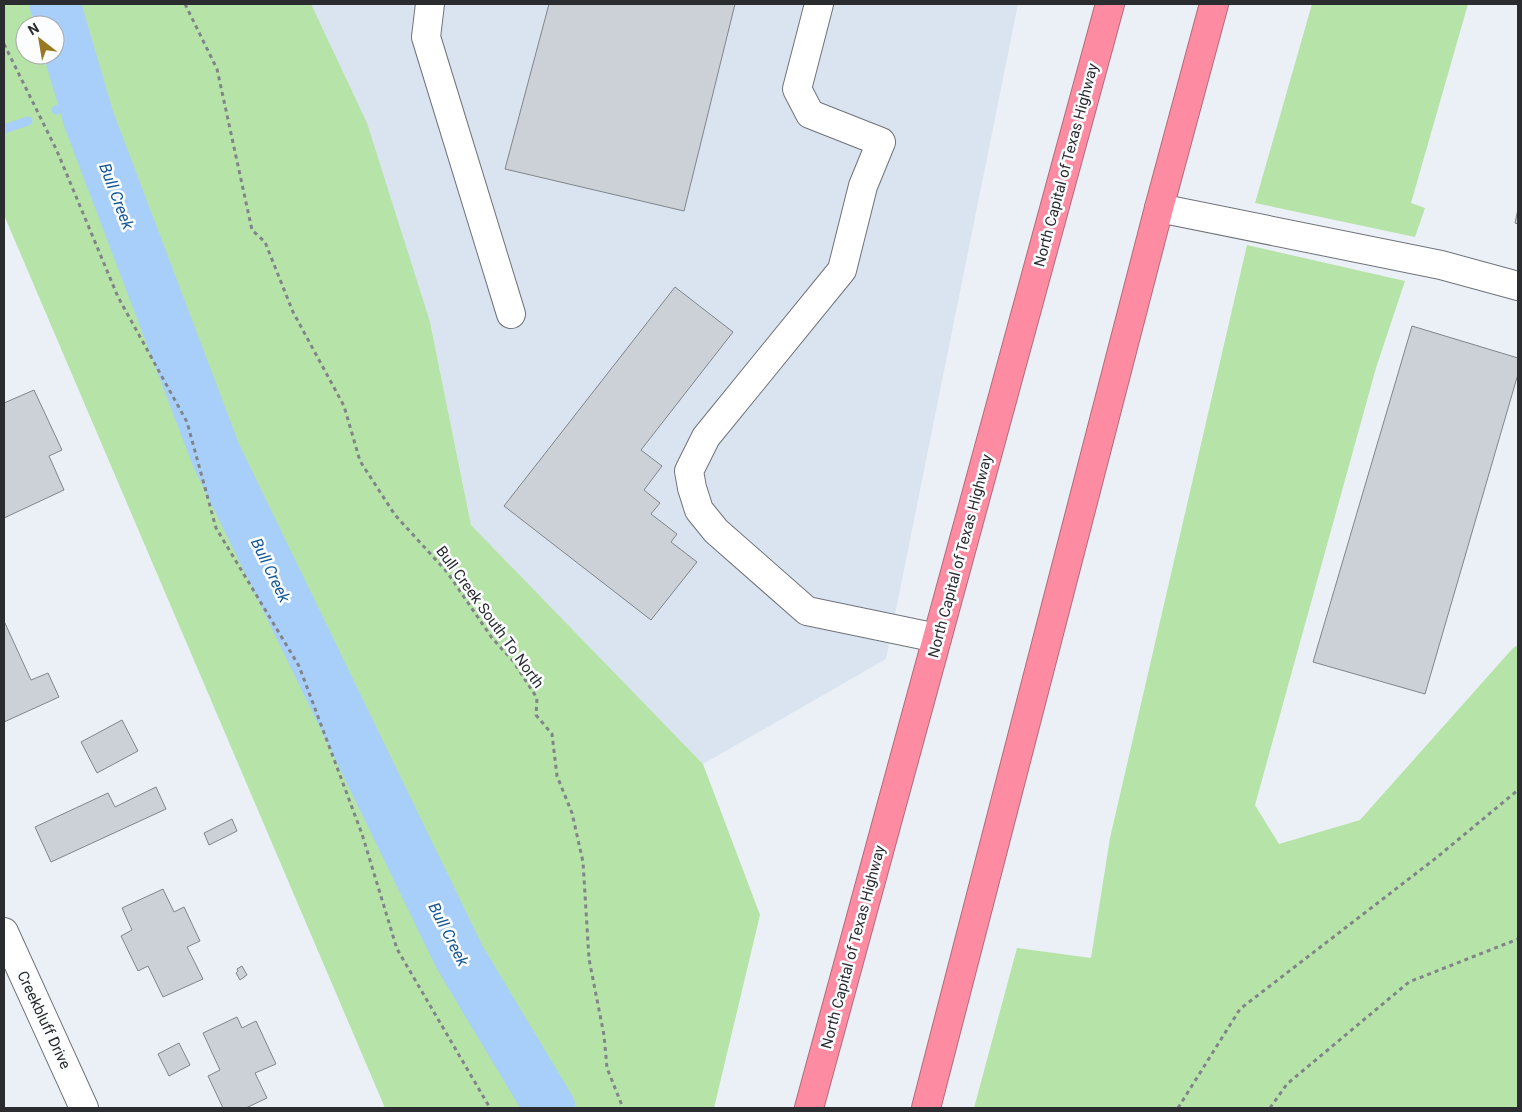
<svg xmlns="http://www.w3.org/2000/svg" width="1522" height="1112" font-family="Roboto,sans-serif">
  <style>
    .built { fill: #d9e4f0 }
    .green { fill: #b6e3a7; fill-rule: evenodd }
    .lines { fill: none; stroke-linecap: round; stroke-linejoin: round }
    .stream { stroke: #a8cff9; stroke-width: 9 }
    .river { stroke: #a8cff9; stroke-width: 51 }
    .building { fill: #cbd1d7; stroke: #80858b }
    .minor-casing { stroke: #6e7379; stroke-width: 30 }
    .highway-casing { stroke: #b36a7a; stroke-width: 30 }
    .path { stroke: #818489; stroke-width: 3; stroke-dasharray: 4 4; stroke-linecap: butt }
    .minor { stroke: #fff; stroke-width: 28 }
    .highway { stroke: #fd8ca3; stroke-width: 28 }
    .labels { text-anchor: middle; stroke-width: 5; stroke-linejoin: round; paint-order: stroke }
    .street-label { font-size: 15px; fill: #2a2c2f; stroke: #fcfdfe }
    .water-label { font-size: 16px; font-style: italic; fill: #125695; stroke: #fcfdfe }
  </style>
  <rect width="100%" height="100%" fill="#ebf0f7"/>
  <path class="built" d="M311,4H1018L886,659L703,764L471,525L430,322Z"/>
  <path class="green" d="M4,4H311L367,123L430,322L471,525L703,764L760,915L714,1108H385L4,215ZM25,25H55V55H25Z
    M1312,4H1468L1411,203L1425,208L1415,237L1255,203Z
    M1247,245L1405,281L1376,368L1255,805L1279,844L1360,820L1513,648L1518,645V1108H974L1017,948L1091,958L1110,838Z"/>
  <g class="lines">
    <path class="stream" d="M56,110L83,101
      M4,129L28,121"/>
    <path class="river" d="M55,4L89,120L216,455L460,958L550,1108"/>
  </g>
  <path class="building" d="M549,4H735L684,211L505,169Z
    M1518,209V224L1515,223Z
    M675,287L733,332L641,450L662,466L644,490L660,503L651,514L677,534L671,542L697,562L651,620L504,506Z
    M1412,326L1518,358V374L1425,694L1313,662Z
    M34,390L62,450L49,456L64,490L4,518V403Z
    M4,621L31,680L48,673L59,697L4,722Z
    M122,720L138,751L97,773L81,742Z
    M156,787L166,809L51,862L35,827L108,793L115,807Z
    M232,819L237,831L209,845L204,833Z
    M163,889L174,912L184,907L200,941L187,947L203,979L163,997L148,966L138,971L121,936L132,930L122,908Z
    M242,966L247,975L240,980L236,973L238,971L237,969Z
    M237,1017L242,1028L256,1021L276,1064L255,1073L267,1098L246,1108H223L208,1076L220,1070L203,1033Z
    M179,1043L190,1065L169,1076L158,1054Z"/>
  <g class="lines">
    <defs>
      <path id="minor" d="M430,4L426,37L511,314
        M819,4L797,89L810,114L881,142L863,186L842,270L706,437L689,471L692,488L699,510L716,531L807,611L937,638
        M1159,208L1441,265L1518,286
        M4,932L84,1108"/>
      <path id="highway" d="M809,1108L1110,4
        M926,1108L1159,208L1214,4"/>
    </defs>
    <use href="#minor" class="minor-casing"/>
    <use href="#highway" class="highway-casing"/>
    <path class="path" d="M185,4L217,69L252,230L265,242L293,312L344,406L360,461L395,515L447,572L492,638L513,661L537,698L536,715L552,734L557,776L572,813L583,862L589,959L604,1035L607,1068L623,1108
      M4,44L57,151L118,297L187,422L216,528L299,666L362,834L397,949L490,1108
      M1178,1108L1240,1009L1436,858L1518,790
      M1270,1108L1287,1084L1409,982L1518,939"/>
    <use href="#minor" class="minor"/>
    <use href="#highway" class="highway"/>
  </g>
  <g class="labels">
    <g class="street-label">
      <text transform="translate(1066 165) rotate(-75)" y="5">North Capital of Texas Highway</text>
      <text transform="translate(960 556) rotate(-75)" y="5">North Capital of Texas Highway</text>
      <text transform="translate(490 617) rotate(54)" y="5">Bull Creek South To North</text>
      <text transform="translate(853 947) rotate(-75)" y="5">North Capital of Texas Highway</text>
      <text transform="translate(44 1020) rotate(65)" y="5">Creekbluff Drive</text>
    </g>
    <g class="water-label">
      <text transform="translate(117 196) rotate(69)" y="6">Bull Creek</text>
      <text transform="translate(271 570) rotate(64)" y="6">Bull Creek</text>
      <text transform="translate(449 934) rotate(63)" y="6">Bull Creek</text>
    </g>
  </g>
  <rect width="1522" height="1112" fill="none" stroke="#2a2c2f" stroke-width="10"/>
  <g transform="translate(40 40) rotate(329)"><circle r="24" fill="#fcfdfe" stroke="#a8a9ab"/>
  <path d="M0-4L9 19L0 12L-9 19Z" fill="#997822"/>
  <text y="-8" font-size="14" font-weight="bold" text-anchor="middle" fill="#2a2c2f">N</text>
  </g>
</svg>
